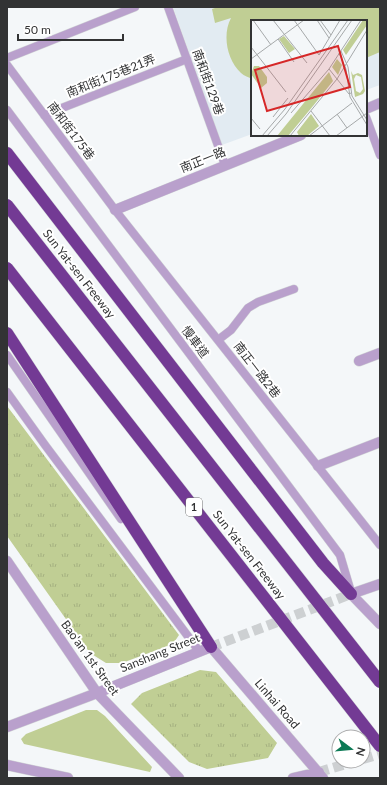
<svg xmlns="http://www.w3.org/2000/svg" width="387" height="785" font-family="Lato,'Noto Sans TC',sans-serif">
  <style>
    .built { fill: #e2ebf2 }
    .green { fill: #c0ce94 }
    .park { fill: url(#park-tufts) }
    .lines { fill: none; stroke-linecap: round; stroke-linejoin: round }
    .street-tunnel { stroke: #cdd0d2; stroke-width: 10; stroke-dasharray: 10 5; stroke-linecap: butt }
    .lane-casing { stroke: #d1d4d6; stroke-width: 9 }
    .street-casing { stroke: #d1d4d6; stroke-width: 11 }
    .highway-casing { stroke: #d1d4d6; stroke-width: 13 }
    .lane { stroke: #b9a0cc; stroke-width: 8 }
    .street { stroke: #b9a0cc; stroke-width: 10 }
    .highway { stroke: #733a94; stroke-width: 12 }
    .highway-bridge-casing { stroke: #d1d4d6; stroke-width: 13; stroke-linecap: butt }
    .highway-bridge { stroke: #733a94; stroke-width: 12 }
    .labels { text-anchor: middle; stroke-width: 4; stroke-linejoin: round; paint-order: stroke }
    .shield { fill: #fff; stroke: #707071; stroke-width: 1 }
    .shield-label { font-size: 11px; font-weight: bold; fill: #323334 }
    .street-label { font-size: 12px; fill: #323334; stroke: #fff }
    .inset-road { fill: none; stroke: #a6a9aa; stroke-width: 1 }
    .view { fill: #d62828; fill-opacity: 0.15; stroke: #d62828; stroke-width: 2 }
    .inset-edge { fill: none; stroke: #323334; stroke-width: 2 }
  </style>
  <defs>
    <pattern id="park-tufts" width="24" height="20" patternUnits="userSpaceOnUse"><rect width="24" height="20" fill="#c0ce94"/><path d="M3 7l-1-3M5 7V3M7 7l1-3M15 17l-1-3M17 17v-4M19 17l1-3" fill="none" stroke="#a5b180"/></pattern>
  </defs>
  <rect width="100%" height="100%" fill="#f4f7f9"/>
  <path class="built" d="M173,7H380V85L366,90V21H252V134L222,145Z"/>
  <path class="green" d="M218,7H380V52L366,58V21H252V79C249,77 244,76 241,73C227,60 222,35 231,18L215,23L212,9Z
    M86,710H97L105,716L152,767L150,772L24,744L21,739L26,734Z"/>
  <path class="park" d="M7,406L179,635L173,644L122,663H106L90,653L7,536Z
    M200,670L216,672L277,743L268,758L207,769L189,762L131,704L142,693Z"/>
  <g class="lines">
    <path class="street-tunnel" d="M211,647L351,594
      M363,759L380,754
      M319,772L356,761"/>
    <defs>
      <path id="lane" d="M168,7L225,165
        M7,58L135,7
        M7,65L115,210L380,545
        M7,110L340,555L351,592
        M44,115L187,59
        M366,117L380,155
        M218,340L231,330L248,308L258,302L294,289
        M7,355L121,519
        M7,392L45,445L199,651"/>
      <path id="street" d="M366,109L380,103
        M115,210L301,135
        M359,361L380,353
        M318,466L380,442
        M7,561L97,693L179,778
        M380,584L351,594L380,624
        M7,727L97,693L211,647L323,778
        M7,765L68,778
        M293,778L319,772"/>
      <path id="highway" d="M7,153L323,563L351,594
        M7,333L211,647"/>
    </defs>
    <use href="#lane" class="lane-casing"/>
    <use href="#street" class="street-casing"/>
    <use href="#highway" class="highway-casing"/>
    <use href="#lane" class="lane"/>
    <use href="#street" class="street"/>
    <use href="#highway" class="highway"/>
    <defs>
      <path id="highway-bridge" d="M7,205L380,682
        M7,268L380,746"/>
    </defs>
    <use href="#highway-bridge" class="highway-bridge-casing"/>
    <use href="#highway-bridge" class="highway-bridge"/>
  </g>
  <g class="labels">
    <rect class="shield" x="186" y="498" width="16" height="18" rx="3"/>
    <g class="shield-label">
      <text x="194" y="511">1</text>
    </g>
    <g class="street-label">
      <text transform="translate(111 76) rotate(-22)" y="4">南和街175巷21弄</text>
      <text transform="translate(208 82) rotate(70)" y="4">南和街129巷</text>
      <text transform="translate(71 131) rotate(53)" y="4">南和街175巷</text>
      <text transform="translate(203 160) rotate(-22)" y="4">南正一路</text>
      <text transform="translate(79 274) rotate(52)" y="4">Sun Yat-sen Freeway</text>
      <text transform="translate(195 342) rotate(53)" y="4">慢車道</text>
      <text transform="translate(257 370) rotate(52)" y="4">南正一路2巷</text>
      <text transform="translate(249 555) rotate(52)" y="4">Sun Yat-sen Freeway</text>
      <text transform="translate(160 653) rotate(-22)" y="4">Sanshang Street</text>
      <text transform="translate(90 658) rotate(54)" y="4">Bao'an 1st Street</text>
      <text transform="translate(277 704) rotate(49)" y="4">Linhai Road</text>
    </g>
  </g>
  <g transform="translate(251 20)">
    <rect width="116" height="116" fill="#f4f7f9"/>
    <path d="M3,46H8L16,57V63L10,68L0,54ZM100,51L102,55L107,53L111,55L114,71L112,74L104,77ZM105,55L110,57L112,69L109,73L105,71L103,59Z" fill="#c0ce94" fill-rule="evenodd"/>
    <path d="M112,0H116V5L95,35L92,30ZM33,16L44,29L38,33L28,19ZM86,39L91,45L87,55L81,47ZM78,52L82,61L62,86L37,116H26ZM60,94L68,106L56,116H48L46,112Z" fill="#c0ce94"/>
    <path class="inset-road" d="M2,0L20,25M22,0L56,43M43,0L68,35L89,0M66,0L78,18M69,0L80,15M27,19L43,42M0,27L35,72M90,31L97,47L101,76L116,100M88,33L95,49L99,77L116,105M0,39L53,0M100,73L98,74L78,49L110,0M60,91L79,116M40,93L78,49M86,94L96,108M22,97L37,78M0,98L9,109M11,116L34,89L97,0M16,116L35,94L101,0M39,116L86,59L116,10M58,116L101,83M85,116L116,93"/>
    <path class="view" d="M87,26L99,67L16,91L4,50Z"/>
    <rect width="116" height="116" class="inset-edge"/>
  </g>
  <rect width="387" height="785" fill="none" stroke="#323334" stroke-width="16"/>
  <g transform="translate(351 749) rotate(106)"><circle r="19" fill="#ffffff" stroke="#adadae"/>
  <path d="M0-3L7 15L0 10L-7 15Z" fill="#0c7a55"/>
  <text y="-6" font-size="11" font-weight="bold" text-anchor="middle" fill="#323334">N</text>
  </g>
  <path d="M18 34v6h105v-6" fill="none" stroke="#323334" stroke-width="2"/>
  <text x="24" y="34" font-size="12" fill="#323334" stroke="#ffffff" stroke-width="3" paint-order="stroke">50 m</text>
</svg>
